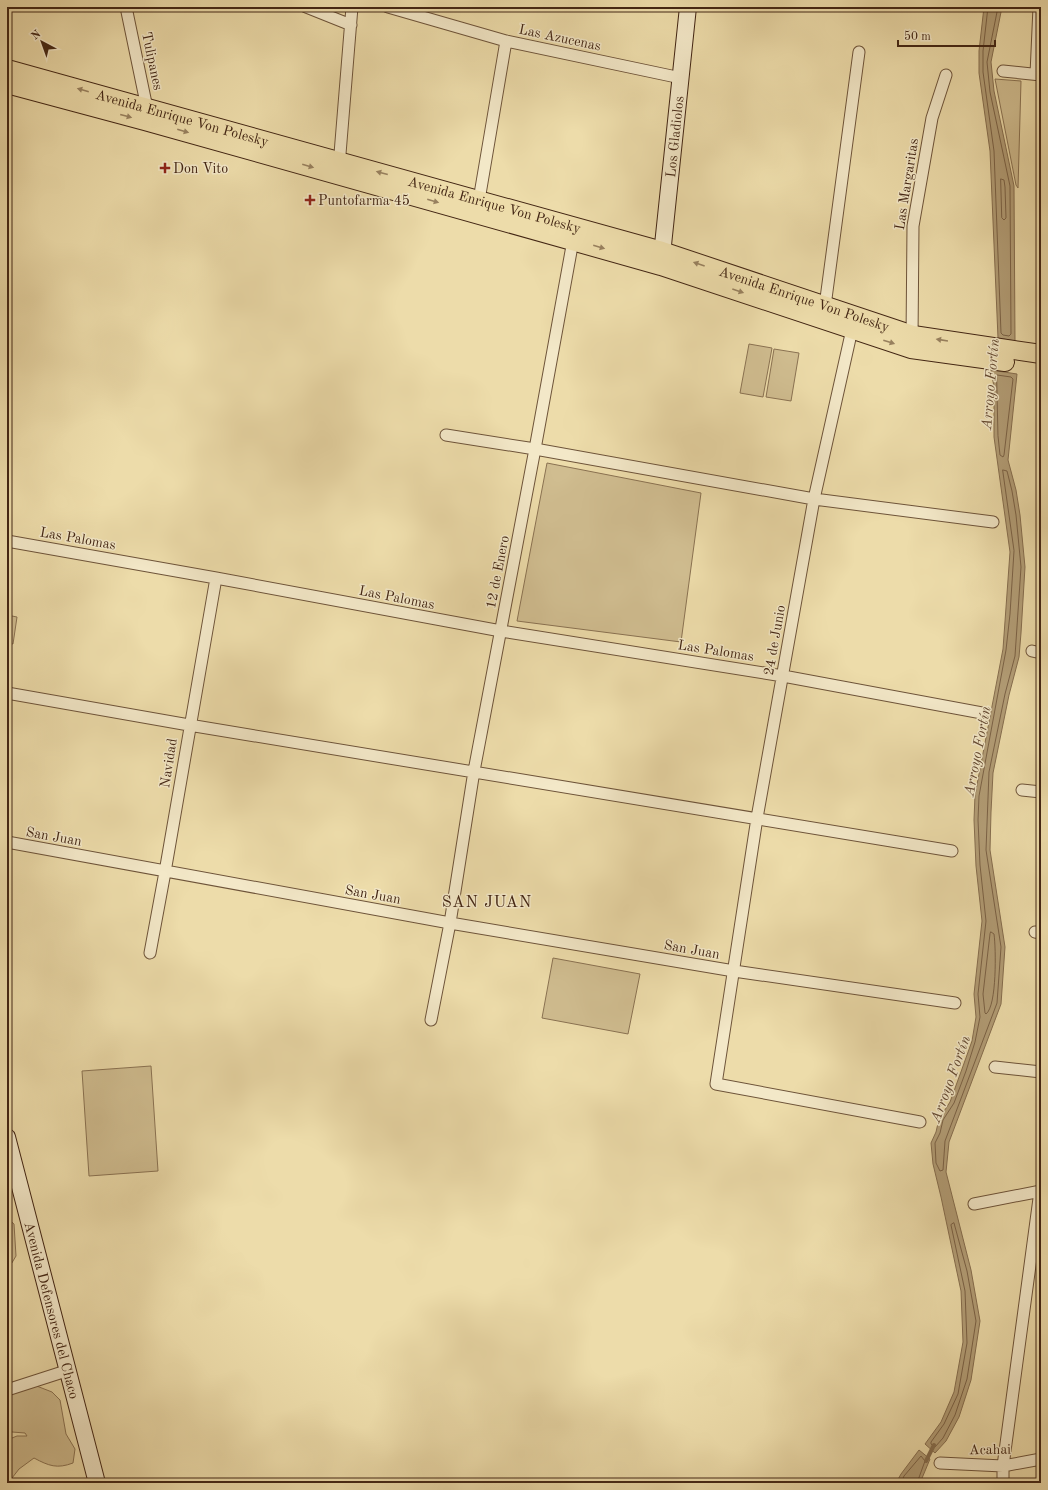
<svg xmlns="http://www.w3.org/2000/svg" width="1048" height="1490" font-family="'Old Standard TT',serif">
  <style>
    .green { fill: #d0bd90; stroke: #8a7252 }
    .water { fill: #b39e77; stroke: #866e4f }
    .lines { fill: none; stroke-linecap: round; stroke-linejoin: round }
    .shore { stroke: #7b6246; stroke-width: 1 }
    .stream { stroke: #866e4f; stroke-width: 4 }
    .street-casing { stroke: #6e543a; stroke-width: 13 }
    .secondary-casing { stroke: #432614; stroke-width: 18 }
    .primary-casing { stroke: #432614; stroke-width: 20 }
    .street { stroke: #f3e8c8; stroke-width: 11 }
    .secondary { stroke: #f3e8c8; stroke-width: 16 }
    .primary { stroke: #eddcaa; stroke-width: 18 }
    .oneway { fill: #98815f }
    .poi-dot { fill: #8f2418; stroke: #f3e8c8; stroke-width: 1.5 }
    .labels { text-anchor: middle; stroke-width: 3; stroke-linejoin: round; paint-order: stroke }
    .street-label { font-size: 14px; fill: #432614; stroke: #f3e8c8 }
    .poi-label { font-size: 14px; fill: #432614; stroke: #f3e8c8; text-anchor: start }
    .water-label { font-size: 15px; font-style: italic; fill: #654a32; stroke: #f3e8c8 }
    .quarter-label { font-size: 16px; letter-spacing: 1px; fill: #432614; stroke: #f3e8c8 }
  </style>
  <rect width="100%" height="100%" fill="#eddcaa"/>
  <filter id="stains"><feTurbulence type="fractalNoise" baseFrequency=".005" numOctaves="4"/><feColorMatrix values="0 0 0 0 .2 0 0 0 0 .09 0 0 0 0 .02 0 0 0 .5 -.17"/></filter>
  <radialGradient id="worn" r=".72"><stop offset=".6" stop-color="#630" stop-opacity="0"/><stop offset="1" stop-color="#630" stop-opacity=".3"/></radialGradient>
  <path class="green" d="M995,79L1021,81L1018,188L1016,185Z
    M749,344L772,348L763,397L740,393Z
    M774,349L799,353L791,401L766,397Z
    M547,463L701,493L681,642L517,621Z
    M7,615L17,617L13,644L7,643Z
    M553,958L640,974L628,1034L542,1018Z
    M151,1066L158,1171L89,1176L82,1071Z
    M7,1218L14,1224L16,1256L7,1271Z
    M34,1385L52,1392L60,1400L66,1434L75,1449L73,1463C57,1469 49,1466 34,1458L19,1469L12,1478L7,1477V1440L17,1436H27L25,1433L12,1432L7,1424V1397L21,1388Z"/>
  <path class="water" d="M984,7H1002L991,62L994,91L1014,186L1015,341L998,338L990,151L979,73V51Z
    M991,370L1017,374L1008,460L1016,490L1020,515L1025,567L1021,633L1019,657L1009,695L993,773L991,812L990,850L1005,947L1001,1004L949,1142L946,1172L971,1270L980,1321L971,1380L959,1417L946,1441L935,1453L925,1444L941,1422L954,1392L963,1342L961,1291L941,1197L933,1164L931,1143L936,1132L939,1119L950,1102L962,1069L972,1041L976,1017L974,994L982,921L976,866L974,820L975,795L1003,649L1010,552L994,437V387Z
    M919,1450L930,1459L920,1483H896L901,1474Z"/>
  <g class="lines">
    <path class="shore" d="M988,7L983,51V72L994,151L1001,333L1003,335L1009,336L1011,334L1010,186L990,92L987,62L998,7
      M1001,179L1004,180L1005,187L1006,218L1004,220L1002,218Z
      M997,375L1011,377L1013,379L1004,455L1003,457L1000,455L998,436Z
      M1003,470L1007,471L1012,491L1016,515L1021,567L1015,656L1005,694L989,772L986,850L1001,947L997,1003L945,1141L943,1170L940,1171L936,1163L935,1143L940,1133L943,1120L954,1103L966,1071L975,1042L980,1017L978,994L986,921L980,865L978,820L979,796L1006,650L1010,614L1014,551Z
      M991,932L994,934C996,948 997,1006 986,1014L985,1013L983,994L990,934Z
      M954,1223L967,1271L976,1321L967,1379L955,1415L943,1438L935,1447L931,1444V1442L944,1424L958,1394L967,1343L965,1291L951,1225Z
      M901,1483L904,1476L921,1456L925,1461L917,1483"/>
    <path class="stream" d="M926,1461L934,1445"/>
    <defs>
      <path id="street" d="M126,7L147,108V112
        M306,7L351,25
        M388,7L506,41L681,78
        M1003,71L1041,75
        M1036,74L1039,7
        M339,166L352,7
        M478,206L506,41
        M825,306L859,52
        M853,325L814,499L757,818L716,1084L920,1122
        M912,340L913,226L932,118L946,75
        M446,435L535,449L814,499L993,522
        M7,541L216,578L501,631L783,676L982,713
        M1032,651L1041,653
        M7,693L189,725L952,851
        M1022,790L1041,792
        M7,842L450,923L734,971L955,1003
        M1035,932L1041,933
        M150,953L165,872L216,578
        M431,1020L450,923L474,771L535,449L574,235
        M995,1067L1041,1072
        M974,1204L1041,1191
        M7,1390L69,1370
        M940,1463L1003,1466L1041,1459
        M1003,1483V1466L1040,1191"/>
      <g id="secondary">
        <path id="s1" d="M661,264L688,7"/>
        <path id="s2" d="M7,1137L97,1483"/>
      </g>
      <g id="primary">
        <path id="s3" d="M7,69L662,251L913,335L1041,354"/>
        <path d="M7,84L145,121L661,266L911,349L1005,362"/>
      </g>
    </defs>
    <use href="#street" class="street-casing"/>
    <use href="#secondary" class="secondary-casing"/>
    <use href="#primary" class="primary-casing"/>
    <use href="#street" class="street"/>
    <use href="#secondary" class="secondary"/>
    <use href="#primary" class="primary"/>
  </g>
  <defs><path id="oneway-solid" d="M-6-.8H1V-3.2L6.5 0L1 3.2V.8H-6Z"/></defs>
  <g class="oneway">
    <use href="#oneway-solid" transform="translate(83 90) rotate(-164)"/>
    <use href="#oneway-solid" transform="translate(126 116) rotate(15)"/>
    <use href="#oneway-solid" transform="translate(183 131) rotate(16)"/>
    <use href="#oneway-solid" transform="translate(308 166) rotate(16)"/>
    <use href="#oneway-solid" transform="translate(382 173) rotate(-165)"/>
    <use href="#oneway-solid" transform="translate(433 201) rotate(16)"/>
    <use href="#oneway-solid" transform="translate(599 247) rotate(16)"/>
    <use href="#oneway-solid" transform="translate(699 264) rotate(-161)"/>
    <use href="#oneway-solid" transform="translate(738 291) rotate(19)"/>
    <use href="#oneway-solid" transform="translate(942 340) rotate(-171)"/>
    <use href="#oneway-solid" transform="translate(889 342) rotate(18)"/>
  </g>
  <g class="poi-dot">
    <path d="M163 162h4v4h4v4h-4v4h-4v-4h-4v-4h4z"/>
    <path d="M308 194h4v4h4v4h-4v4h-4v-4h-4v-4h4z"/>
  </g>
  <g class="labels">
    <g class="street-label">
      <text transform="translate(560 37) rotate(12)" y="5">Las Azucenas</text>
      <text transform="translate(153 61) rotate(78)" y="5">Tulipanes</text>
      <text dy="5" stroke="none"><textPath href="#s3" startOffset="182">Avenida Enrique Von Polesky</textPath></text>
      <text dy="5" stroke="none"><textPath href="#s1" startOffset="128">Los Gladiolos</textPath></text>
      <text transform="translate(906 184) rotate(-81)" y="5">Las Margaritas</text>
      <text dy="5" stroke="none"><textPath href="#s3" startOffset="506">Avenida Enrique Von Polesky</textPath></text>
      <text dy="5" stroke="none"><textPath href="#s3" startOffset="830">Avenida Enrique Von Polesky</textPath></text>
      <text transform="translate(78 538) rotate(10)" y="5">Las Palomas</text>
      <text transform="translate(497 572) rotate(-79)" y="5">12 de Enero</text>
      <text transform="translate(397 597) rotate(11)" y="5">Las Palomas</text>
      <text transform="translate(774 640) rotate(-80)" y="5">24 de Junio</text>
      <text transform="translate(716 650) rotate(9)" y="5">Las Palomas</text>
      <text transform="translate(168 763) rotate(-81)" y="5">Navidad</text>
      <text transform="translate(54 836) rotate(10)" y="5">San Juan</text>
      <text transform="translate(373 894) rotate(10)" y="5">San Juan</text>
      <text transform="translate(692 949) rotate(10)" y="5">San Juan</text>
      <text dy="5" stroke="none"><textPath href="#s2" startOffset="179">Avenida Defensores del Chaco</textPath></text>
      <text transform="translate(990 1449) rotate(-1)" y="5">Acahai</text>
    </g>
    <g class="poi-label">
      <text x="173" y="173">Don Vito</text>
      <text x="318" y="205">Puntofarma 45</text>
    </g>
    <g class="water-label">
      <text transform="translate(990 384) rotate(-85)" y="5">Arroyo Fortín</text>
      <text transform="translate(977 751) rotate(-79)" y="5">Arroyo Fortín</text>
      <text transform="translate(950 1079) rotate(-70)" y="5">Arroyo Fortín</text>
    </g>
    <g class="quarter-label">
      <text x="487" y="907">SAN JUAN</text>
    </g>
  </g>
  <rect width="1048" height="1490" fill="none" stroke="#eddcaa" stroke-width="24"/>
  <rect x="8" y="8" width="1032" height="1474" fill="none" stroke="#432614" stroke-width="2"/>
  <rect x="12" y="12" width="1024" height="1466" fill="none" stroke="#432614"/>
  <g transform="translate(42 42) rotate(319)" stroke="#f3e8c8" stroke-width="3" paint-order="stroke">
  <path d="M0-3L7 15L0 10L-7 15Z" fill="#432614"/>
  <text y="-6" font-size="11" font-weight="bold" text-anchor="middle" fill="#432614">N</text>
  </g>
  <path d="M898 40v6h97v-6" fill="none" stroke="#432614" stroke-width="2"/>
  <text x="904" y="40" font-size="12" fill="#432614" stroke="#f3e8c8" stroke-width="3" paint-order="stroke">50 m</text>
  <rect width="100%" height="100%" filter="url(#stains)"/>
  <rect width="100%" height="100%" fill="url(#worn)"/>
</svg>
